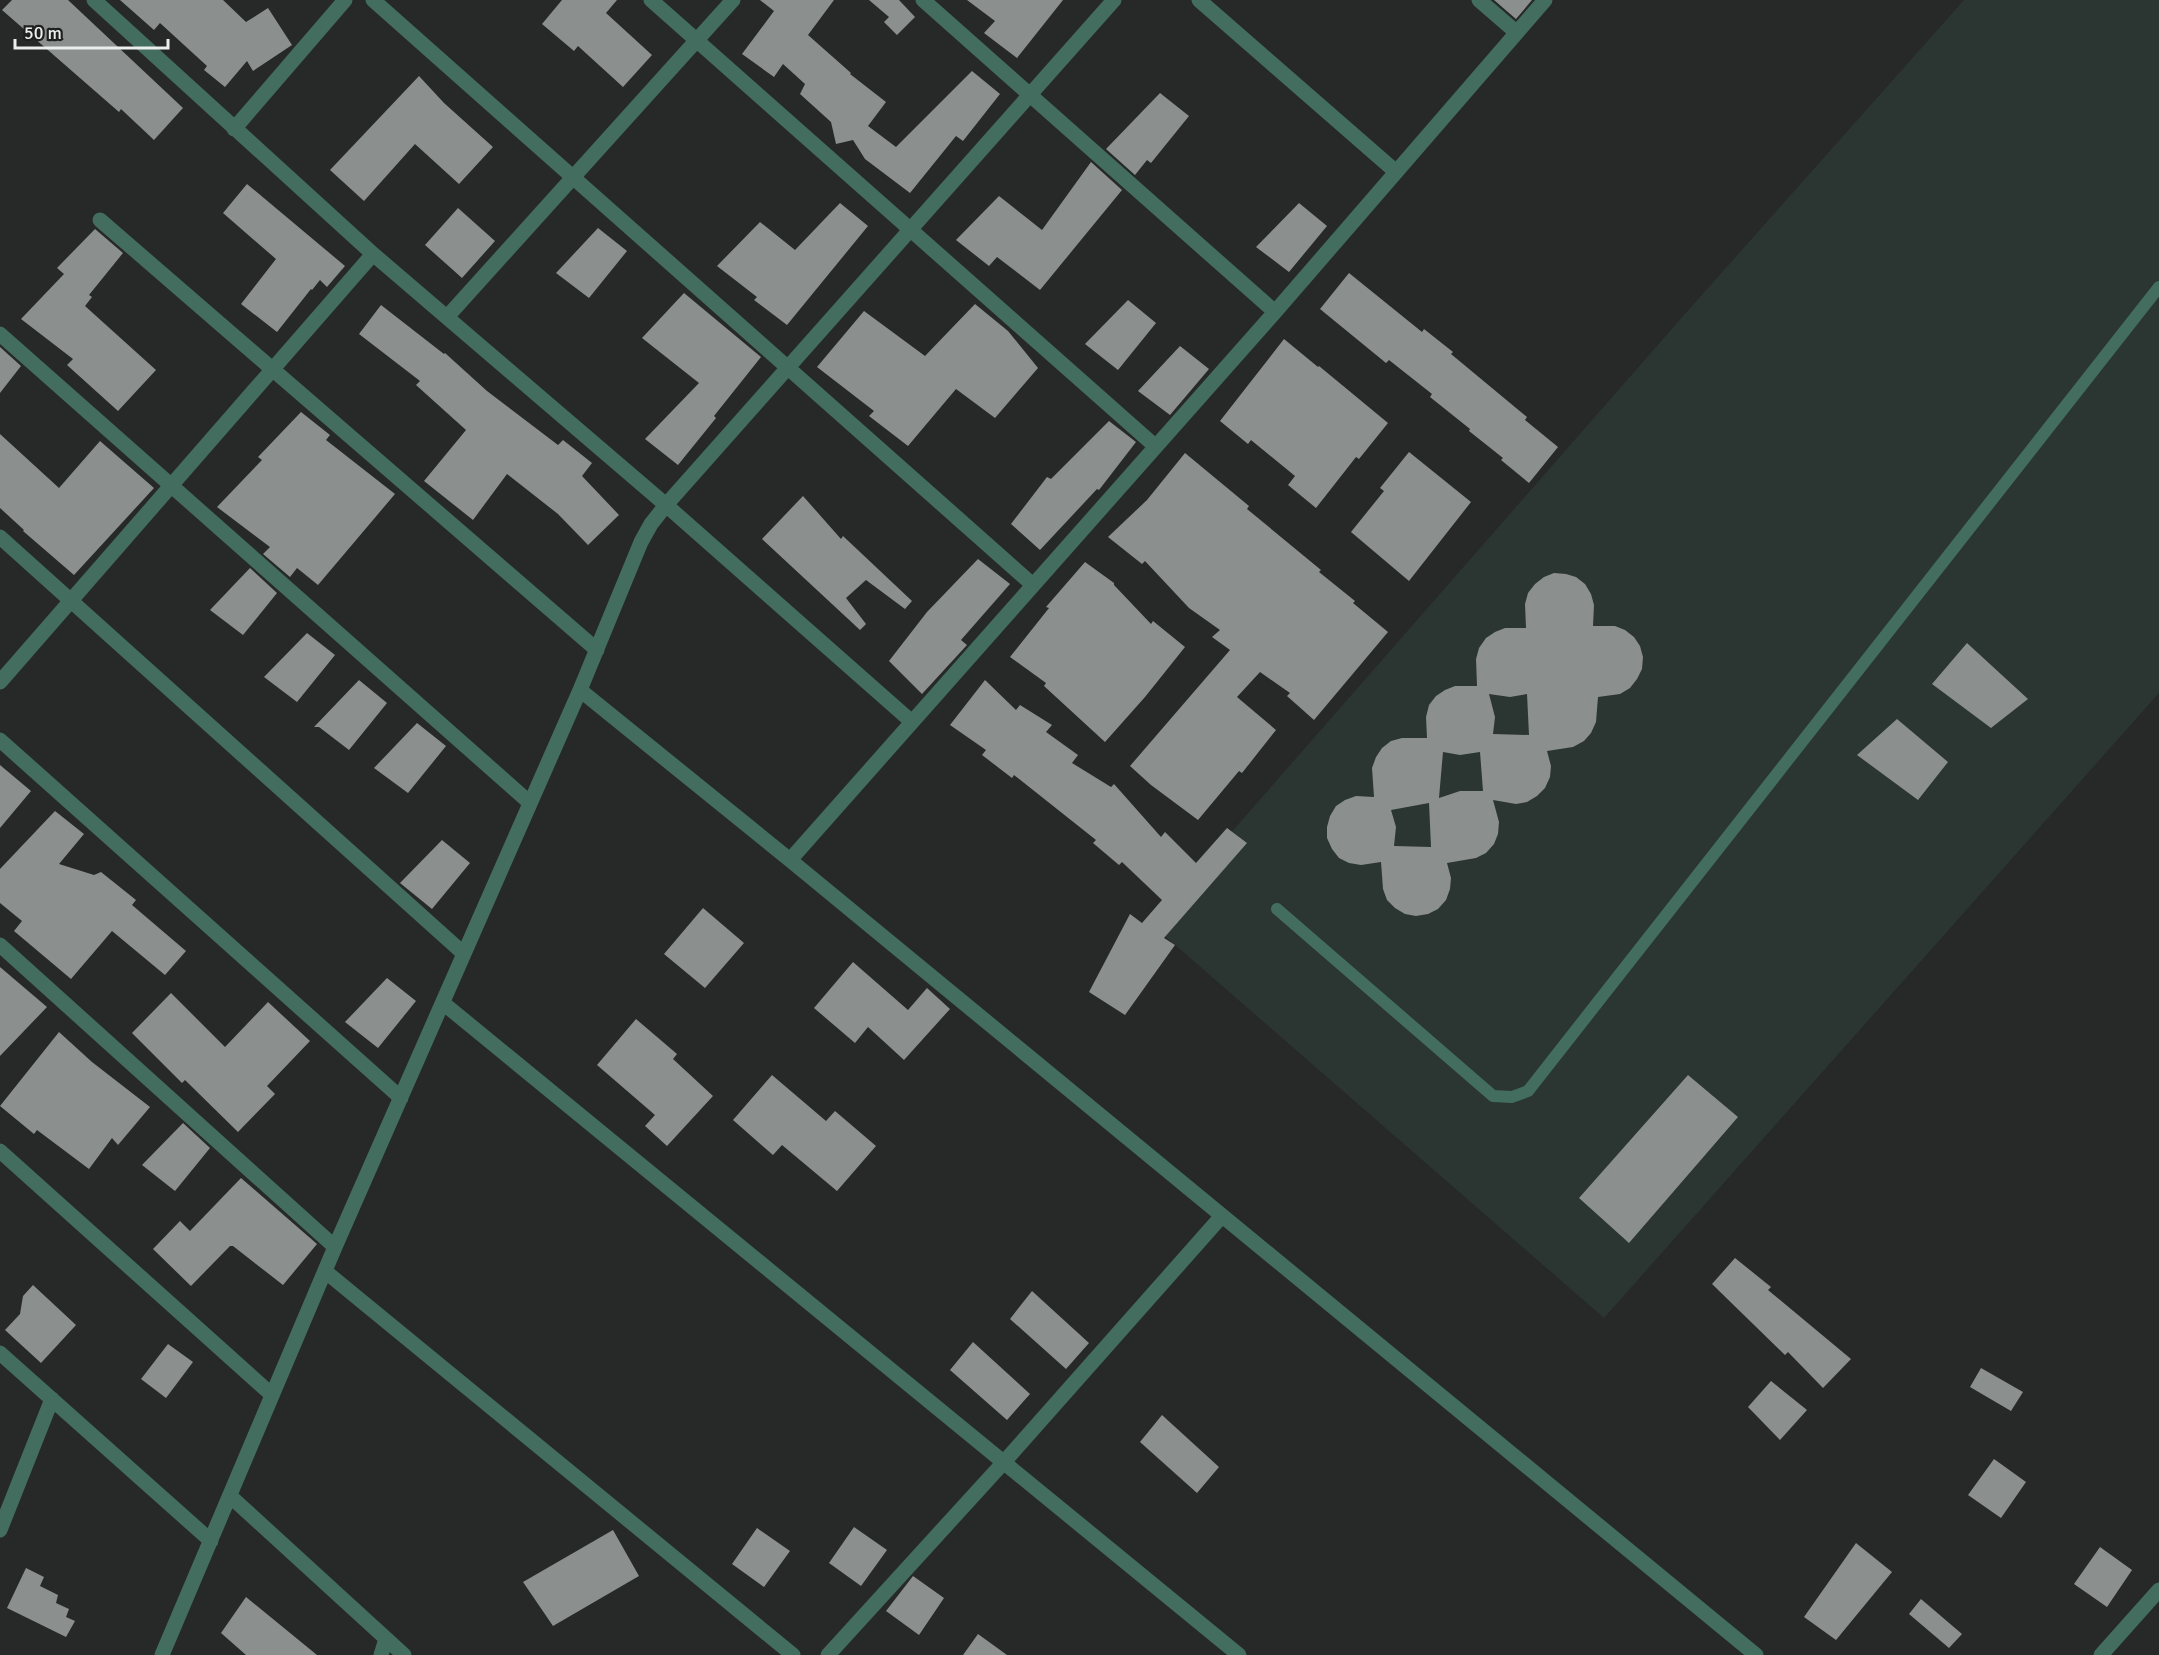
<svg xmlns="http://www.w3.org/2000/svg" width="2159" height="1655" font-family="Signika,sans-serif">
  <style>
    .built { fill: #2b3531 }
    .building { fill: #8b8f8d; fill-rule: evenodd }
    .lines { fill: none; stroke-linecap: round; stroke-linejoin: round }
    .lane { stroke: #436d5f; stroke-width: 12 }
    .street { stroke: #436d5f; stroke-width: 15 }
  </style>
  <rect width="100%" height="100%" fill="#262928"/>
  <path class="built" d="M1964,0H2159V693L1604,1318L1151,924L1684,315Z"/>
  <path class="building" d="M12,0H68L183,108L154,140L121,109L119,112L2,10Z
    M120,0H223L246,22L268,8L292,45L253,71L247,61L225,87L204,70L207,66L160,23L154,30Z
    M562,0H617L606,13L652,55L623,87L578,46L574,51L542,24Z
    M760,0H834L808,35L851,73L850,74L886,102L868,126L896,147L972,71L1000,94L963,141L956,136L910,193L865,159L853,140L836,144L831,122L800,94L805,84L783,64L774,77L742,54L774,11Z
    M869,0H899L915,17L897,35L884,22L889,17Z
    M967,0H1063L1017,58L984,33L995,21Z
    M1494,0H1532L1516,19Z
    M419,76L444,103L493,147L459,184L415,144L364,201L330,170Z
    M1160,93L1189,116L1151,163L1147,160L1135,175L1106,149Z
    M1091,162L1122,190L1040,290L997,257L989,266L956,240L999,196L1042,230Z
    M247,184L345,266L327,287L320,280L312,290L311,289L277,332L241,304L276,259L223,213Z
    M840,203L868,226L787,325L754,300L757,297L717,266L760,222L795,250Z
    M1299,203L1327,226L1289,272L1256,247Z
    M458,208L495,241L462,278L425,245Z
    M598,228L627,251L589,298L556,273Z
    M95,229L123,253L89,295L92,297L85,306L156,370L118,411L67,365L73,359L21,319L64,274L57,268Z
    M1349,273L1422,332L1424,329L1453,352L1451,354L1527,417L1525,420L1558,447L1529,483L1501,460L1503,458L1469,431L1470,429L1430,397L1432,394L1389,360L1386,363L1320,309Z
    M684,293L761,357L714,416L716,418L678,465L645,439L699,383L642,338Z
    M1128,300L1156,323L1118,370L1085,344Z
    M975,304L1008,331L1038,368L995,418L956,389L908,446L869,416L874,411L817,367L864,311L925,356Z
    M381,305L444,354L445,353L487,391L558,445L563,440L592,463L582,476L619,515L588,545L558,514L507,474L473,520L424,481L466,430L416,385L420,381L359,334Z
    M1284,339L1318,367L1319,366L1388,423L1359,459L1356,457L1316,508L1288,485L1295,476L1251,440L1248,444L1220,421Z
    M1180,346L1209,369L1170,415L1138,391Z
    M0,347L21,366L0,393Z
    M301,412L330,435L326,440L395,494L318,585L297,568L290,577L263,554L270,547L217,507L262,460L258,457Z
    M1109,421L1136,442L1099,490L1097,489L1040,550L1011,524L1047,477L1051,479Z
    M0,434L59,488L100,441L154,488L74,575L23,531L24,530L0,508Z
    M1409,452L1471,502L1409,581L1351,532L1384,491L1380,488Z
    M1185,453L1249,506L1247,509L1321,570L1319,572L1355,601L1353,603L1388,632L1314,720L1287,696L1290,693L1260,672L1237,697L1276,730L1242,773L1239,771L1198,820L1151,785L1130,766L1230,650L1212,637L1220,630L1189,608L1145,561L1142,564L1108,537L1147,500Z
    M803,496L841,539L843,536L912,601L905,609L866,580L846,598L866,624L860,630L762,539Z
    M978,559L1010,584L961,640L967,645L922,694L889,661L927,612Z
    M1085,562L1114,583V585L1151,624L1153,621L1185,647L1145,697L1105,742L1044,686L1046,683L1010,657L1049,608L1046,607Z
    M250,568L277,593L243,635L210,610Z
    M1554,573L1566,574L1576,577L1585,584L1591,594L1594,605L1593,626H1615L1625,630L1634,637L1640,646L1643,657L1642,669L1637,679L1630,688L1620,694L1598,697L1596,722L1591,733L1584,741L1573,747L1547,751L1551,766L1550,777L1545,788L1537,796L1527,802L1516,804L1493,800L1499,822L1498,834L1494,844L1486,853L1476,858L1447,863L1451,878L1450,889L1446,900L1438,909L1428,914L1416,916L1405,914L1395,908L1387,900L1383,889L1381,862L1361,865L1349,863L1339,858L1332,849L1327,838V827L1330,816L1336,806L1345,800L1356,796L1374,797L1372,768L1376,757L1382,748L1391,741L1402,738H1427L1426,717L1429,705L1436,696L1445,690L1455,686H1477L1476,659L1479,648L1486,638L1495,632L1505,628H1526L1525,604L1528,593L1535,584L1544,577ZM1489,694L1510,697L1527,694L1529,735L1493,734L1495,717ZM1443,752L1460,755L1480,752L1483,791H1460L1439,798ZM1429,803L1431,847L1394,846L1396,827L1391,810Z
    M307,633L335,655L297,702L264,677Z
    M1967,643L2028,699L1991,728L1932,684Z
    M359,680L387,703L349,750L319,727H314Z
    M985,680L1016,710L1020,705L1052,725L1046,732L1078,755L1072,763L1111,787L1114,784L1161,837L1165,832L1196,863L1227,828L1247,843L1164,938L1175,945L1125,1015L1089,992L1130,914L1142,923L1162,900L1122,862L1119,865L1093,843L1096,840L1014,775L1012,778L982,755L986,750L950,725Z
    M1897,719L1948,762L1918,800L1857,755Z
    M417,723L446,746L408,793L374,768Z
    M0,765L31,791L0,828Z
    M55,811L84,834L59,864L94,875L101,872L136,900L132,905L186,951L165,975L112,931L71,979L14,931L22,921L0,903V869Z
    M442,840L470,863L432,909L400,883Z
    M703,908L744,943L705,988L664,954Z
    M853,962L908,1010L927,988L950,1009L904,1060L868,1027L855,1043L814,1008Z
    M0,967L47,1007L0,1056Z
    M387,978L416,1001L378,1048L345,1022Z
    M171,993L225,1047L268,1002L310,1041L267,1086L275,1094L238,1132L185,1080L182,1083L132,1033Z
    M636,1019L677,1054L673,1059L713,1096L667,1146L645,1126L655,1115L597,1065Z
    M59,1032L92,1062L150,1107L118,1145L112,1138L89,1169L37,1130L34,1134L0,1106Z
    M772,1075L826,1121L835,1111L876,1146L837,1191L782,1145L773,1155L733,1120Z
    M1688,1075L1738,1117L1629,1243L1579,1198Z
    M183,1123L210,1148L175,1191L142,1165Z
    M241,1178L317,1244L283,1285L233,1246H230L191,1286L153,1249L180,1221L190,1231Z
    M1735,1258L1771,1287L1768,1290L1851,1359L1823,1388L1788,1352L1785,1355L1712,1284Z
    M33,1285L76,1325L41,1363L5,1330L20,1314L23,1296Z
    M1032,1291L1089,1343L1066,1369L1010,1319Z
    M973,1342L1030,1394L1007,1420L950,1370Z
    M168,1344L193,1362L166,1398L141,1379Z
    M1981,1368L2023,1392L2011,1411L1970,1387Z
    M1771,1381L1807,1410L1780,1440L1748,1407Z
    M1162,1415L1219,1467L1197,1493L1140,1442Z
    M1994,1459L2026,1482L2001,1518L1968,1495Z
    M854,1527L887,1550L861,1586L829,1563Z
    M757,1528L790,1551L764,1587L732,1564Z
    M613,1530L639,1576L553,1626L523,1582Z
    M1856,1543L1892,1572L1836,1640L1804,1617Z
    M2100,1547L2132,1570L2107,1607L2074,1584Z
    M26,1568L44,1577L40,1586L58,1595L56,1603L69,1609L66,1617L75,1621L66,1637L7,1608Z
    M913,1576L944,1598L919,1635L886,1611Z
    M246,1597L317,1655H246L221,1633Z
    M1921,1599L1962,1634L1949,1648L1909,1614Z
    M978,1634L1007,1655H963Z"/>
  <g class="lines">
    <path class="lane" d="M1277,909L1493,1096L1512,1097L1528,1091L2159,287"/>
    <path class="street" d="M94,0L373,254L666,505L912,722
      M373,0L1033,585
      M651,0L1155,446
      M923,0L1275,312
      M1199,0L1395,171
      M1479,0L1516,32
      M234,129L345,0
      M100,220L597,650
      M447,317L733,0
      M0,334L530,803
      M0,537L463,953
      M0,682L373,254
      M580,690L790,860L1756,1655
      M0,740L401,1098
      M790,860L1275,312L1545,0
      M0,945L335,1247
      M443,1003L1239,1655
      M0,1151L272,1395
      M326,1272L793,1655
      M0,1353L211,1541
      M230,1496L404,1655
      M0,1530L52,1399
      M162,1655L335,1247L580,690L641,542L651,524L666,505L1114,0
      M381,1655L386,1639
      M828,1655L1004,1462L1221,1217
      M2101,1655L2159,1590"/>
  </g>
  <path d="M15 39v9h153v-9" fill="none" stroke="#eceeee" stroke-width="3"/>
  <text x="24" y="39" font-size="18" fill="#eceeee" stroke="#1d201e" stroke-width="4.5" paint-order="stroke">50 m</text>
</svg>
